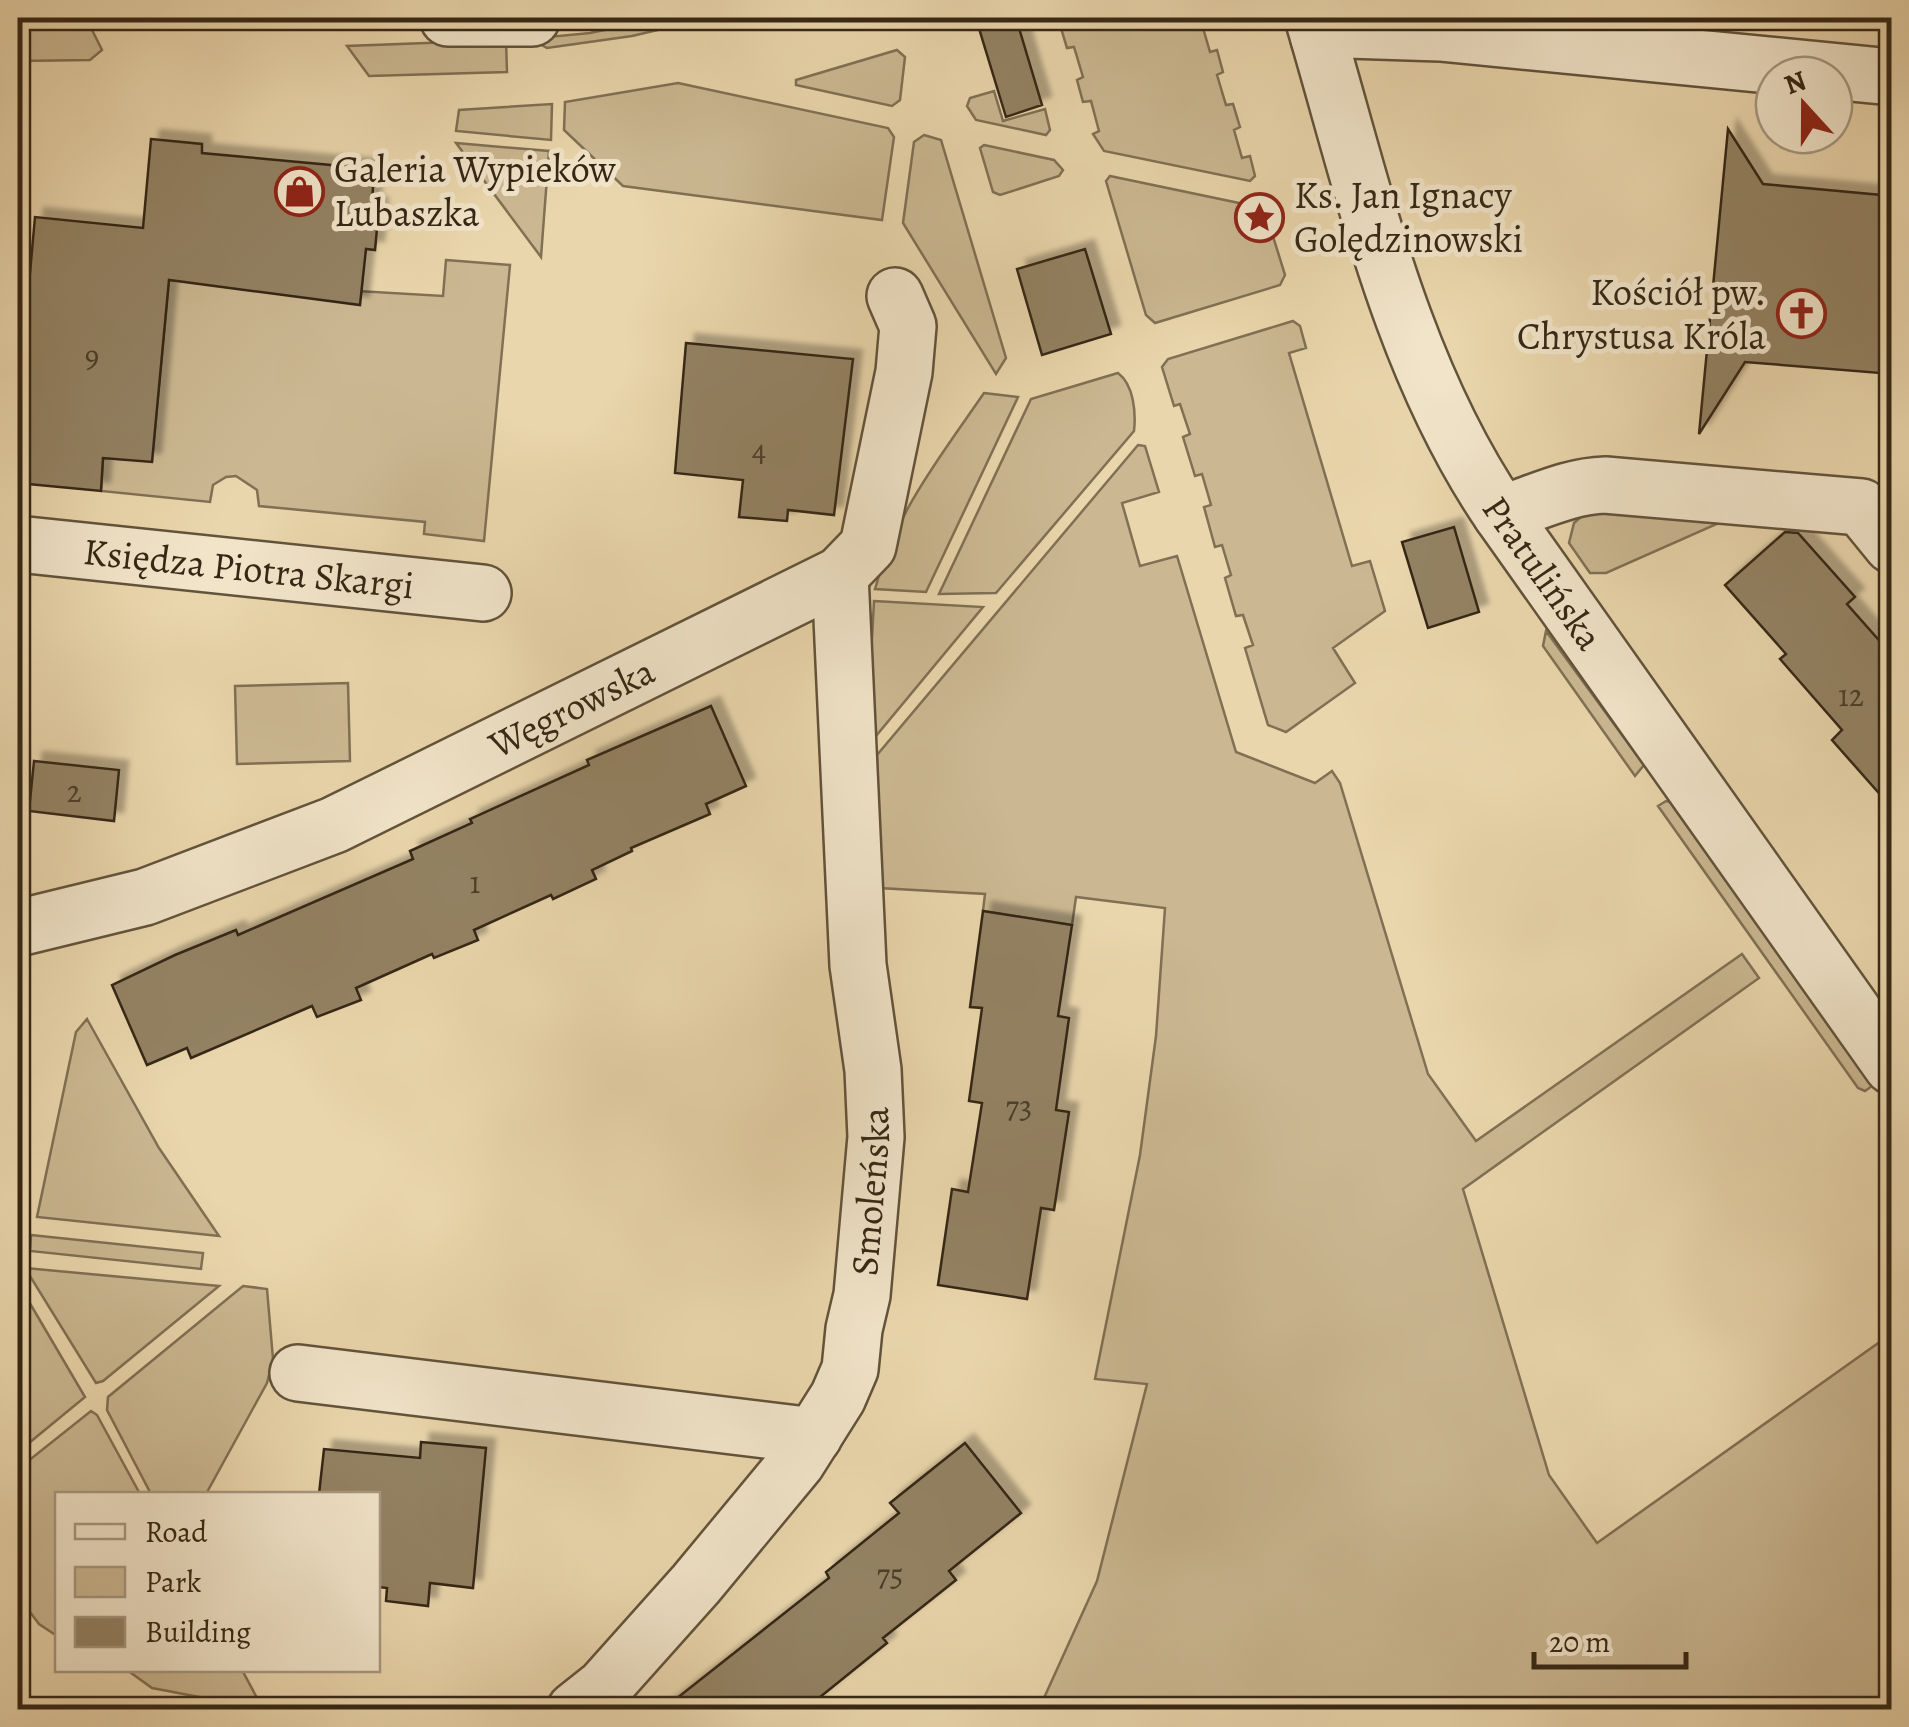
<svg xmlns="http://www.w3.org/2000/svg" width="1909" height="1727" font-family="Alegreya,serif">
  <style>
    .green { fill: #cbb892; stroke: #807054; stroke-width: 2.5 }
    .building { fill: #938264; stroke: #352715; stroke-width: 2.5; filter: url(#shadow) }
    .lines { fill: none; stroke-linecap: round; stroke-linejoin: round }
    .minor-casing { stroke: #62533b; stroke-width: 60 }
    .minor { stroke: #f1e4c9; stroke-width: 55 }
    .labels { text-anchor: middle; stroke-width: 10; stroke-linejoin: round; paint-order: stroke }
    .number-label { font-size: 32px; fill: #4c3e29 }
    .poi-label { font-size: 38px; fill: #352715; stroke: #f1e4c9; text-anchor: start }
    .street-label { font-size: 38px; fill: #352715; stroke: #f1e4c9 }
  </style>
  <defs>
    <filter id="shadow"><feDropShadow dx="9" dy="-9" stdDeviation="2.5" flood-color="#0004"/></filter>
  </defs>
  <rect width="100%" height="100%" fill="#ead6ac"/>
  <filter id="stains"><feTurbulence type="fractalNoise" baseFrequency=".002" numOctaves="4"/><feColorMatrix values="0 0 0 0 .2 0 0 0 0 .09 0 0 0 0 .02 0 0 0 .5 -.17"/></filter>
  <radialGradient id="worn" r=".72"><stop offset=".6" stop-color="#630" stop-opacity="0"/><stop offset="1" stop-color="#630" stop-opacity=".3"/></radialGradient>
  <path class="green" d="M31,18H86L102,50L90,60L18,61V30Z
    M664,18H691L688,23L632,36L547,48L538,43L537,38L590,33Z
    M1058,18H1208L1201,21L1210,52L1217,50L1223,72L1217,75L1226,105L1233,104L1240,127L1234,130L1242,158L1250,156L1255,176L1250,181L1104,151L1093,134L1099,131L1091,101L1083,102L1077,80L1083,77L1074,47L1067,48Z
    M506,40L507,72L369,76L347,46Z
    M897,50L905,57L900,100L892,106L796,85V80Z
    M678,83L888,128L894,137L882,220L623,186L564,130L565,102Z
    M994,91L1003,121L1045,109L1050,130L1046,135L976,120L967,106L970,98Z
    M552,104L551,140L456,131L459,110Z
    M924,135L941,140L1006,358L996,374L903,223L914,142Z
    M456,143L549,151L541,257Z
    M984,145L1054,160L1063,170L1059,176L1000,195L993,192L980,148Z
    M1110,176L1258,207L1267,217L1285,275L1280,285L1155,323L1146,315L1106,181Z
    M446,260L510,265L484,541L424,534L425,522L259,506L257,490L236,476L226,477L213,485L210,502L101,491L103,458L152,461L169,280L443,296Z
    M1293,321L1300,326L1306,348L1289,353L1352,566L1370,561L1385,611L1333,648L1355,683L1286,732L1268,725L1245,648L1253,645L1243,615L1236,616L1225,578L1231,575L1222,545L1215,547L1204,507L1211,505L1202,474L1195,476L1183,437L1190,434L1180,404L1174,406L1162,367L1168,359Z
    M1118,373C1134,385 1136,413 1134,431L996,593L939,594L1031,399Z
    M984,393L1018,397L926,592L875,589C895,513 940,457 984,393Z
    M1138,445L1145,446L1159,492L1122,503L1140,566L1177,556L1236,752L1315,783L1332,771L1340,783L1428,1074L1476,1141L1742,954L1759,978L1463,1189L1549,1475L1597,1543L1891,1334V1709H1039L1097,1581L1147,1384L1095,1379L1140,1155L1156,1036L1165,908L1076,897L1072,925L983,911L985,894L879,888L877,755Z
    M1580,501L1728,519L1606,573H1590L1569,543L1574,523L1584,514Z
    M874,601L983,607L866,748Z
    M1546,631L1644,765L1635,776L1543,646Z
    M348,683L350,761L237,764L235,686Z
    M1666,801L1670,802L1872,1086L1865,1091L1858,1088L1658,806Z
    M87,1019L159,1148L219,1236L37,1217L76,1032Z
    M31,1235L203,1253L201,1269L30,1251Z
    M25,1268L219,1286L103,1381L96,1383Z
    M18,1283L85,1397L18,1452Z
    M243,1286L267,1289L273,1359L267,1383L206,1494H151L107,1410L108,1397Z
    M91,1411L97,1415L140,1494H58L57,1636L39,1624L18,1596V1469Z
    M127,1670H242L263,1709L152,1688Z"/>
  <path class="building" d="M1004,18H1016L1042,105L1006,117L978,25Z
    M1728,129L1763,184L1892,196V374L1745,362L1699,434Z
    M151,139L202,144V153L374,169L372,206L379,207L375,250L366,249L360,305L169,280L152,462L103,458L101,491L18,483V407L35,217L143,228Z
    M1085,249L1111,334L1042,355L1017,269Z
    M686,343L853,359L834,515L788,510L787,521L739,517L743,480L675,473Z
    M1454,527L1479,612L1428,628L1402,542Z
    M1785,532L1798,533L1855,597L1847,604L1892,655V808L1832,740L1842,730L1780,659L1786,654L1725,585Z
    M711,706L746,786L706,804L710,814L631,848L632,851L592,870L596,879L553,899L551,895L474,930L478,940L434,958L432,954L356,988L361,1000L317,1017L312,1006L191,1058L187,1048L147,1065L112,985L175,955L236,930L238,935L413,859L410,851L472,823L470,819L589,765L587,760Z
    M34,761L119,770L114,821L29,811Z
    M983,911L1072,925L1058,1016L1069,1018L1056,1110L1069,1112L1054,1210L1041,1208L1027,1299L938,1285L952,1189L968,1192L982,1103L969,1101L982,1008L970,1007Z
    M421,1442L486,1448L473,1588L430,1583L428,1606L386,1601L387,1588L378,1587V1494H319L324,1449L420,1458Z
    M965,1443L1021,1513L949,1571L956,1580L883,1638L887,1643L804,1710H662L829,1578L826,1572L899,1513L890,1503Z"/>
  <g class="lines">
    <defs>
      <g id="minor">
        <path d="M448,18H532"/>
        <path id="s1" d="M1313,18C1363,186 1400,366 1501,514L1892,1066"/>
        <path d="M1319,38L1348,30L1440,33L1892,77"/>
        <path d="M1501,514C1536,503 1569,486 1605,485L1861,507L1892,545"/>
        <path id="s2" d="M18,544L483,593"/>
        <path id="s3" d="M18,928L145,897L334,825L840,575L868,546L904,372L908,326L895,296"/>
        <path d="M298,1373L814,1436"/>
        <path id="s4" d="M575,1710L604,1687L696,1584L797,1462L838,1397L850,1369L854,1329L862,1295L876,1137L873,1070L858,965L840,575"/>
      </g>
    </defs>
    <use href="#minor" class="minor-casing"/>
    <use href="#minor" class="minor"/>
  </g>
  <defs>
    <symbol id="shop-ring" viewBox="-11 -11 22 22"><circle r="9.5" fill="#f1e4c9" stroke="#8f2418" stroke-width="1.5"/><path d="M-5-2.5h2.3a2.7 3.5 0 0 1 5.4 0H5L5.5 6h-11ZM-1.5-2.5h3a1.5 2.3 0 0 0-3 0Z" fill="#8f2418"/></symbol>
    <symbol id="sight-ring" viewBox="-11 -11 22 22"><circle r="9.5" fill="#f1e4c9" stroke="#8f2418" stroke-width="1.5"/><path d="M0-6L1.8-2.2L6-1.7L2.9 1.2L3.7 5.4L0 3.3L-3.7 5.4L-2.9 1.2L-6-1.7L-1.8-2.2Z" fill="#8f2418"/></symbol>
    <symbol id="church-ring" viewBox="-11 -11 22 22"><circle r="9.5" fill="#f1e4c9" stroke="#8f2418" stroke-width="1.5"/><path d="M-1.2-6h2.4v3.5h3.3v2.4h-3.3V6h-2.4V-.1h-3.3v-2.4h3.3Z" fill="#8f2418"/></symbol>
  </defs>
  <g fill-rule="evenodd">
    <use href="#shop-ring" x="272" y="164" width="55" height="55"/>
    <use href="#sight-ring" x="1232" y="190" width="55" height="55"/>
    <use href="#church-ring" x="1774" y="286" width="55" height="55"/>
  </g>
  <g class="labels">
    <g class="number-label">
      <text x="92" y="367">9</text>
      <text x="759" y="461">4</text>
      <text x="1851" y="706">12</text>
      <text x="74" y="802">2</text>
      <text x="475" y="893">1</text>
      <text x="1019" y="1118">73</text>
      <text x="890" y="1586">75</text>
    </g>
    <g class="poi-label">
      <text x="334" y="182">Galeria Wypieków<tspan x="334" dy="44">Lubaszka</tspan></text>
      <text x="1294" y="208">Ks. Jan Ignacy<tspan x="1294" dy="44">Golędzinowski</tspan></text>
      <text x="1766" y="305" text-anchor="end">Kościół pw.<tspan x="1766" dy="44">Chrystusa Króla</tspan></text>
    </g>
    <g class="street-label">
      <text dy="13" stroke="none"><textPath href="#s2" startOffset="232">Księdza Piotra Skargi</textPath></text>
      <text dy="13" stroke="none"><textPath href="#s1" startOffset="605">Pratulińska</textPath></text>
      <text dy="13" stroke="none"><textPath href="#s3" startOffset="598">Węgrowska</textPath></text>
      <text dy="13" stroke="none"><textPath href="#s4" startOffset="620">Smoleńska</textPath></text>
    </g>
  </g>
  <rect width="1909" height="1727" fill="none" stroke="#ead6ac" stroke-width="60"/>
  <rect x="20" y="20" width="1869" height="1687" fill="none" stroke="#352715" stroke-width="5"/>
  <rect x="30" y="30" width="1849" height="1667" fill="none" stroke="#352715" stroke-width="2.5"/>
  <rect x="55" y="1492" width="325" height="180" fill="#f1e4c9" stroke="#a69881" stroke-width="2.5"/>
  <rect x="75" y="1524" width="50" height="15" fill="#f1e4c9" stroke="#a69881" stroke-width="2.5"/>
  <text x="145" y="1542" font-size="30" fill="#352715">Road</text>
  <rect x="75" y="1567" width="50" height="30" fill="#cbb892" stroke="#a69881" stroke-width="2.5"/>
  <text x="145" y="1592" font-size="30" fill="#352715">Park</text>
  <rect x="75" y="1617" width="50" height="30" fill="#938264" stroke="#a69881" stroke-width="2.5"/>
  <text x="145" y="1642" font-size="30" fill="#352715">Building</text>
  <g transform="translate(1804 105) rotate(339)"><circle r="48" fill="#f1e4c9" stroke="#a69881" stroke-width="2.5"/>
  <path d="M0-8L18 38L0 25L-18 38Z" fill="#8f2418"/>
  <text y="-15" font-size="28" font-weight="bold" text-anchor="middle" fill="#352715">N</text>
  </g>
  <path d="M1534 1652v15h152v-15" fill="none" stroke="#352715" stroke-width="5"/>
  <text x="1549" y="1652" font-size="30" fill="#352715" stroke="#f1e4c9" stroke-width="8" paint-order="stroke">20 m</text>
  <rect width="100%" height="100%" filter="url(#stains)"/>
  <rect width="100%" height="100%" fill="url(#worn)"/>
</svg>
